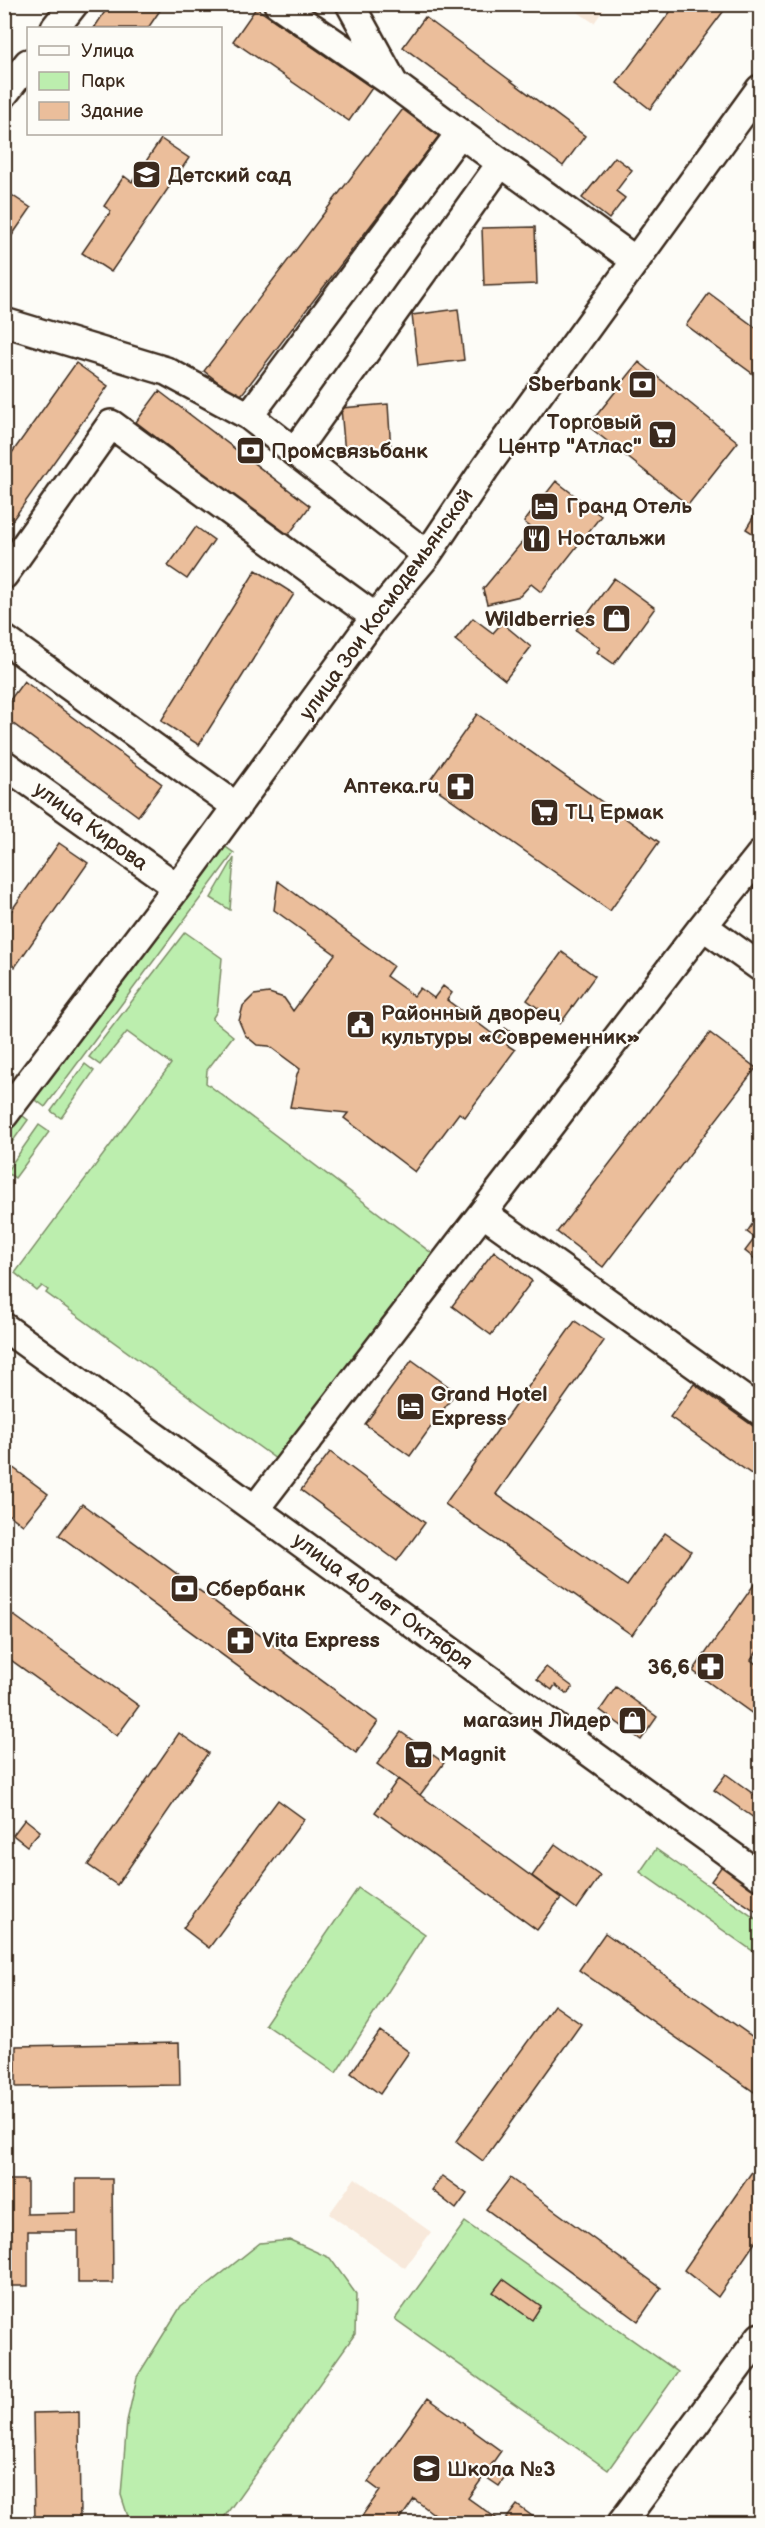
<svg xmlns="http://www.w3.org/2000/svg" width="765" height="2528" font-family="'Balsamiq Sans',sans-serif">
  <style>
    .built { fill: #f8e9db }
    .green { fill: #bceeae; stroke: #7c8c66; stroke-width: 1.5 }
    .building { fill: #ebbe9b; stroke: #3b2a1e; stroke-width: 1.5 }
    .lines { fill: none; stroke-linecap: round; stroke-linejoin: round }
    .minor-casing { stroke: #3b2a1e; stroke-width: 32 }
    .minor { stroke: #fdfcf7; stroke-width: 27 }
    .labels { text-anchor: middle; stroke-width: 4.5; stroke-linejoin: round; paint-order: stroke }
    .poi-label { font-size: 21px; font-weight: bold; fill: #3b2a1e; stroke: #fdfcf7; text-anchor: start }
    .street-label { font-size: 21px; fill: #3b2a1e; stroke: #fdfcf7 }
  </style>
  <rect width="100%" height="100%" fill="#fdfcf7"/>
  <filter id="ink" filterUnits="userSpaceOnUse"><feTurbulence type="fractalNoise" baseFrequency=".0167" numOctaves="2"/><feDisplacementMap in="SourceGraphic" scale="12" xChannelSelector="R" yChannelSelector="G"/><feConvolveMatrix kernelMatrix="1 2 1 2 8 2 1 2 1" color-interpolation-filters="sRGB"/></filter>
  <g filter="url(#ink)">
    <path class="built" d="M567,5H607L594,23Z
      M355,2178L431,2232L405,2268L329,2214Z"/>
    <path class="green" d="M216,840L234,853L45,1107L28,1094Z
      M234,858L230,910L211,898Z
      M185,932L222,958L217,1011L212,1019L233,1036L207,1070L206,1083L434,1255L276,1459L46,1293L48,1290L42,1286L37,1291L15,1273L171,1064L127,1032L100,1065L89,1057Z
      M85,1064L94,1071L61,1118L51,1111Z
      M14,1109L28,1120L5,1152V1122Z
      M39,1125L49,1132L15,1178L6,1172Z
      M656,1849L760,1922V1956L640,1872Z
      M358,1888L425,1934L336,2073L265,2024Z
      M465,2222L678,2372L608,2470L395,2319Z
      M290,2240L330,2258L356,2294L355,2334L220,2523H130L121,2495L127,2421L137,2377L181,2306L260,2243Z"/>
    <path class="building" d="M110,4H161L163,6L148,28H94Z
      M676,4H729L650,109L617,83Z
      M256,8L372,88L349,121L233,41Z
      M425,17L585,136L563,166L403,47Z
      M406,105L442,132L239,398L204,371Z
      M161,139L189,158L111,272L82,253L111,211L104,206L124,176L132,182Z
      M615,157L632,170L616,191L625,198L609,219L582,198Z
      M4,190L31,208L4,247Z
      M535,227L537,284L484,286L482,228Z
      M709,293L760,331V379L686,325Z
      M458,309L464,360L418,366L412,315Z
      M639,362L738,442L688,505L588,426Z
      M76,363L108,386L4,532V464Z
      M159,391L310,506L287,537L136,422Z
      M388,404L391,451L345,454L341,408Z
      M556,481L601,516L541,592L531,584L520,596L487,604L483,589L533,529L524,522Z
      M760,506V538L746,529Z
      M196,527L214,540L187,579L168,566Z
      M256,570L294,594L199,745L161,721Z
      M614,578L655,608L614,664L597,652L600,648L576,630Z
      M473,618L493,633L502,623L531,647L505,680L455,640Z
      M24,681L162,784L138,816L4,717V708Z
      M477,714L659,842L610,911L428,783Z
      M59,843L88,863L15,967L4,959V921Z
      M278,881L393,966L386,976L414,996L420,988L434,998L443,986L452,993L447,1000L498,1038L505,1028L515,1035L507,1045L515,1050L465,1117L459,1113L415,1172L344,1118L348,1113L290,1107L297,1074L300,1069L269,1046L257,1045L245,1035L239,1021L243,1006L254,995L269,993L284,998L293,1011L335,954L274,910Z
      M562,952L595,976L560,1024L527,1000Z
      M710,1033L756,1068L603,1267L557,1232Z
      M759,1214L760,1215V1263L745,1251L755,1238L747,1232Z
      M494,1251L532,1281L491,1335L452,1306Z
      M575,1321L604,1341L496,1494L627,1586L665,1533L691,1551L632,1635L445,1504Z
      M412,1360L456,1392L410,1456L365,1424Z
      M694,1384L760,1431V1480L670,1417Z
      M330,1452L425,1523L397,1561L301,1490Z
      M4,1461L48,1494L23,1525L4,1511Z
      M82,1504L378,1722L356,1753L59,1535Z
      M760,1576V1647L751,1660L760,1667V1719L693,1671Z
      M5,1609L139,1706L117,1736L4,1655Z
      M546,1667L573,1687L567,1694L555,1685L552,1690L537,1679Z
      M616,1687L657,1717L641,1740L600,1710Z
      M401,1732L444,1763L420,1795L377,1764Z
      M179,1733L208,1753L117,1885L88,1865Z
      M726,1774L760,1799V1808L754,1818L714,1790Z
      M398,1779L561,1898L537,1930L375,1812Z
      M278,1800L304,1819L209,1948L183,1928Z
      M25,1819L40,1831L27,1846L13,1835Z
      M555,1844L600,1876L577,1909L532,1876Z
      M724,1863L760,1888V1914L711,1881Z
      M605,1933L760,2042V2096L579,1970Z
      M554,2005L581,2024L483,2161L456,2141Z
      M380,2031L409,2052L380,2094L351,2073Z
      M179,2043L180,2085L16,2087V2046Z
      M758,2163L760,2165V2235L718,2297L684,2270Z
      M442,2176L467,2194L456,2209L432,2190Z
      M510,2178L661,2288L638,2321L486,2209Z
      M76,2179H112L113,2283H78V2231H28V2286H4V2180H27V2214L76,2213Z
      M503,2279L541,2306L532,2320L493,2292Z
      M428,2398L501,2451L491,2465L506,2476L499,2486L484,2476L468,2498L503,2523L517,2505L543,2524H447L414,2499L397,2524H356L380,2491L368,2482Z
      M79,2412L80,2524H35L33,2413Z"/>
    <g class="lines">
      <defs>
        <path id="minor" d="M278,4L388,80
          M350,4L394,84L460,133
          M55,28L74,4
          M4,94L28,63
          M4,322L166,371L249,416
          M294,452L501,163
          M427,555L249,416L460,133L636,261
          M4,575L111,424L375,617
          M4,639L237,807
          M4,764L177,887
          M703,926L760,967
          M4,1115L187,874L375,617L427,555L486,467L760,89
          M483,1213L760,1411
          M4,1327L760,1876
          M255,1509L703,926L760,855
          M621,2524L760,2337"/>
      </defs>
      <use href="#minor" class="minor-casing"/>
      <use href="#minor" class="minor"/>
    </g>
  </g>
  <defs>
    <symbol id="school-square" viewBox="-11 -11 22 22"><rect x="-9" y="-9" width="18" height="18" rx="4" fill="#3b2a1e" stroke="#fdfcf7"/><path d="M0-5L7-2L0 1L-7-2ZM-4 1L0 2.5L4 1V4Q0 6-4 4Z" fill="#fff"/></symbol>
    <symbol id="bank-square" viewBox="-11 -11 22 22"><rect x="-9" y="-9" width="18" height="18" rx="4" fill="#3b2a1e" stroke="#fdfcf7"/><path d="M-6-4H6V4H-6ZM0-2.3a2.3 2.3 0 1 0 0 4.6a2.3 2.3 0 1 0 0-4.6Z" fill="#fff"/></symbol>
    <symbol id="supermarket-square" viewBox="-11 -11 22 22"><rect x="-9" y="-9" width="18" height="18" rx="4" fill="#3b2a1e" stroke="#fdfcf7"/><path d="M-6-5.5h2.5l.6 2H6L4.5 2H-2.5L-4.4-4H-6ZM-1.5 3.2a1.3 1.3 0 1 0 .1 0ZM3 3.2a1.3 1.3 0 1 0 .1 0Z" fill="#fff"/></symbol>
    <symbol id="hotel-square" viewBox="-11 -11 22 22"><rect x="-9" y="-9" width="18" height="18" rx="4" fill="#3b2a1e" stroke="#fdfcf7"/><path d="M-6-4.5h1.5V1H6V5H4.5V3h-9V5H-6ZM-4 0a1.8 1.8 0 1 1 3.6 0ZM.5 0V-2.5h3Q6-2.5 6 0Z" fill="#fff"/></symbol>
    <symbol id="restaurant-square" viewBox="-11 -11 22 22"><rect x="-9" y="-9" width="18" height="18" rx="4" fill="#3b2a1e" stroke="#fdfcf7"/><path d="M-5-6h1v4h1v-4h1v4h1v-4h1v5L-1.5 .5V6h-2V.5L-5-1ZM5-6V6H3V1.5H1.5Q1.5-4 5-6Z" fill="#fff"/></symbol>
    <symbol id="shop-square" viewBox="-11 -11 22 22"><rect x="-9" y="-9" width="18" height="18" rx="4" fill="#3b2a1e" stroke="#fdfcf7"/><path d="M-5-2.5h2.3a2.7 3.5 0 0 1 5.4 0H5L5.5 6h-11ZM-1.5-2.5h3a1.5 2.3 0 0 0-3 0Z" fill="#fff"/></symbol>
    <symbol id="pharmacy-square" viewBox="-11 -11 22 22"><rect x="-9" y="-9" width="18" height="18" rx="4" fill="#3b2a1e" stroke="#fdfcf7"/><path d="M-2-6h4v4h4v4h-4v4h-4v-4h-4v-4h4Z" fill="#fff"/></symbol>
    <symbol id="civic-square" viewBox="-11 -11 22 22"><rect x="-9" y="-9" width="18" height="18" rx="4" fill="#3b2a1e" stroke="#fdfcf7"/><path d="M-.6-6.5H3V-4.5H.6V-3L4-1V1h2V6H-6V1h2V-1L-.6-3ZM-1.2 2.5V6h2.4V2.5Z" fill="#fff"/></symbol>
  </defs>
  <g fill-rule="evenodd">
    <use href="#school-square" x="130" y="158" width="33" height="33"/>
    <use href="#bank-square" x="626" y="368" width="33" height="33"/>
    <use href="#supermarket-square" x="646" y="418" width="33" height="33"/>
    <use href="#bank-square" x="234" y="434" width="33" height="33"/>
    <use href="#hotel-square" x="528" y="490" width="33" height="33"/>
    <use href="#restaurant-square" x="520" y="522" width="33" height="33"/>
    <use href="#shop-square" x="600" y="602" width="33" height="33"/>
    <use href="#pharmacy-square" x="444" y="770" width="33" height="33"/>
    <use href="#supermarket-square" x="528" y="796" width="33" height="33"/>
    <use href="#civic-square" x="344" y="1008" width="33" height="33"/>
    <use href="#hotel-square" x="394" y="1390" width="33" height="33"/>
    <use href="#bank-square" x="168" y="1572" width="33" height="33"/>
    <use href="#pharmacy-square" x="224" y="1624" width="33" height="33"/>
    <use href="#pharmacy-square" x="694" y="1650" width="33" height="33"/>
    <use href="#shop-square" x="616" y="1704" width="33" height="33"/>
    <use href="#supermarket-square" x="402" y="1738" width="33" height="33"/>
    <use href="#school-square" x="410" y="2452" width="33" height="33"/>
  </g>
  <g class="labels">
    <g class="poi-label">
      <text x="168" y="182">Детский сад</text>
      <text x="621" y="391" text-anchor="end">Sberbank</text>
      <text x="642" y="429" text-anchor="end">Торговый<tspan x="642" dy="24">Центр "Атлас"</tspan></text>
      <text x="271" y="458">Промсвязьбанк</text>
      <text x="566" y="513">Гранд Отель</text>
      <text x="557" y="545">Ностальжи</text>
      <text x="595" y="626" text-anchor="end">Wildberries</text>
      <text x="439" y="793" text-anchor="end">Аптека.ru</text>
      <text x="565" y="819">ТЦ Ермак</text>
      <text x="381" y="1020">Районный дворец<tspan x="381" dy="24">культуры «Современник»</tspan></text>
      <text x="431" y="1401">Grand Hotel<tspan x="431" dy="24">Express</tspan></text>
      <text x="206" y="1596">Сбербанк</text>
      <text x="262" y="1647">Vita Express</text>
      <text x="690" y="1674" text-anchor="end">36,6</text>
      <text x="611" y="1727" text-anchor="end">магазин Лидер</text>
      <text x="440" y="1761">Magnit</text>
      <text x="447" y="2476">Школа №3</text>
    </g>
    <g class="street-label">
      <text transform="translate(386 604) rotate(-54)" y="7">улица Зои Космодемьянской</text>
      <text transform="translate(91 826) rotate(36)" y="7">улица Кирова</text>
      <text transform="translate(383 1601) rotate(36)" y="7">улица 40 лет Октября</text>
    </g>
  </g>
  <rect width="765" height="2528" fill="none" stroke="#fdfcf7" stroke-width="24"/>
  <rect x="12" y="12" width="741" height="2504" fill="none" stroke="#3b2a1e" stroke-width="2" filter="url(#ink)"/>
  <rect x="27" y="27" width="195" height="108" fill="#fdfcf7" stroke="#afa8a0" stroke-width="1.5"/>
  <rect x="39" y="46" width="30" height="9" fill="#fdfcf7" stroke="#afa8a0" stroke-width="1.5"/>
  <text x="81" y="57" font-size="18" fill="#3b2a1e">Улица</text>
  <rect x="39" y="72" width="30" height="18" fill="#bceeae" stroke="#afa8a0" stroke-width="1.5"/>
  <text x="81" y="87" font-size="18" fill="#3b2a1e">Парк</text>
  <rect x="39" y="102" width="30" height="18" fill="#ebbe9b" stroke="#afa8a0" stroke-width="1.5"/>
  <text x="81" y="117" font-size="18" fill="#3b2a1e">Здание</text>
</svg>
